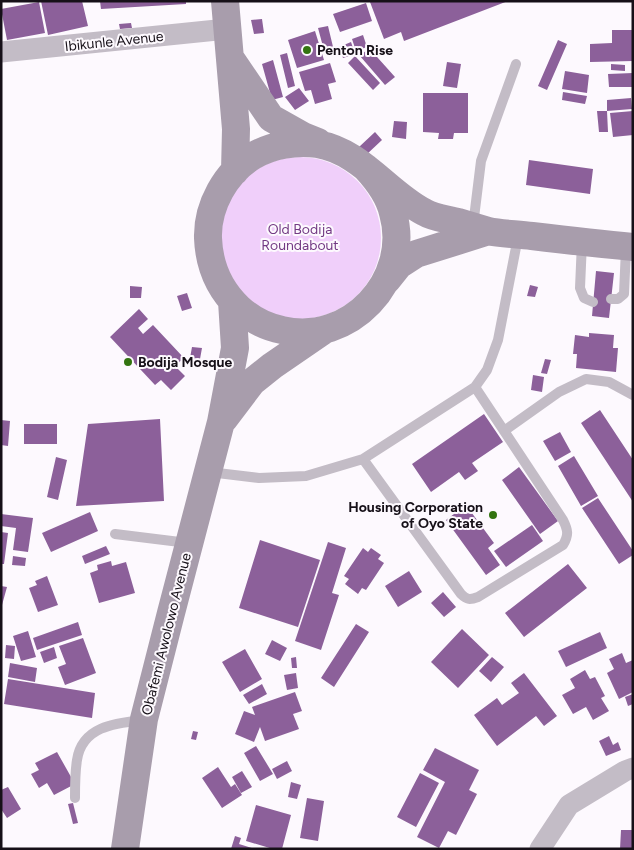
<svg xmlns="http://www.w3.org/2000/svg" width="634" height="850" font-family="Figtree,sans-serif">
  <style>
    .green { fill: #f0cffa }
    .building { fill: #8c609a }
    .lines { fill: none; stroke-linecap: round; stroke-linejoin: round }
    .service { stroke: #c3bcc6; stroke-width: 10 }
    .minor { stroke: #c3bcc6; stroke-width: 21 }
    .secondary { stroke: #a89dac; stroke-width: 28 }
    .poi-dot { fill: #337410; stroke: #fdf9fe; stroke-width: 2 }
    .labels { text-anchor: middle; stroke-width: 4; stroke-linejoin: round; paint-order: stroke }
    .street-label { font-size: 14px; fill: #161018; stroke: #fdf9fe }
    .poi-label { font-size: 14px; font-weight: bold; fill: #161018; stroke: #fdf9fe; text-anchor: start }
    .park-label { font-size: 14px; fill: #733a84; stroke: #fdf9fe }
  </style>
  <rect width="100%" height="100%" fill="#fdf9fe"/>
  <path class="green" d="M219 238a81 81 0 1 1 162 0a81 81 0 1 1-162 0Z"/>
  <path class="building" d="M41,1H82L88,26L48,35Z
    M100,1H186V4L101,9Z
    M372,1H508L404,41L401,32L384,39L370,2Z
    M39,2L45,33L7,40L1,9Z
    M366,3L372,21L340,32L333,14Z
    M262,19L264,33L254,34L251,20Z
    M131,23L132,28L120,29L119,24Z
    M328,26L334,51L325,54L318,28Z
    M612,30H633V61L590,62V44L612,43Z
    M315,31L324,60L297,68L288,40Z
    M363,35L367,47L356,51L352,39Z
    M558,40L567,44L547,90L538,86Z
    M351,42L355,54L343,58L339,47Z
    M369,48L395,77L385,85L360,56Z
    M287,53L295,86L288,88L280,55Z
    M355,56L380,83L373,90L348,63Z
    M273,60L283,97L272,100L262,64Z
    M447,62L461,64L457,88L443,86Z
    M330,63L336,82L328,84L332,99L315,104L311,90L305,91L299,72Z
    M611,64L625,65V71L611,70Z
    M565,71L589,75L587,93L562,89Z
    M633,73V87H609L608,74Z
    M299,88L309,101L295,110L285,97Z
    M563,92L587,96L585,104L562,100Z
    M423,93H468V133H454L453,139H438L439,133L423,132Z
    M631,98L632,109L607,111V100Z
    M597,111H607L608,132H599Z
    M633,111V135L613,137L610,113Z
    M394,121L407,122L406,139L392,137Z
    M375,132L382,140L366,155L359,147Z
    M529,160L593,169L590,194L526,185Z
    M596,271L614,273L609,318L592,316Z
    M530,285L538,287L535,297L527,296Z
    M130,286L142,287L141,298H130Z
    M187,293L192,308L182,311L177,296Z
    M139,309L148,319L138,328L143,334L153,325L184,358L175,366L185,376L171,390L161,380L155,385L110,337Z
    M589,333L614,335L613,348H618L616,372L576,368L577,354H573L575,335L589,337Z
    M192,347L202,348L200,359L190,358Z
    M545,359L551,360L547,374L541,373Z
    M533,375L544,377L542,392L531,390Z
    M600,410L633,460V502L581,423Z
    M484,414L503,442L472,463L478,471L465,480L459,472L431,492L412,464Z
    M160,419L164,501L76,506L88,424Z
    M1,420L10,421L8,446L1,445Z
    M24,424H57V444H24Z
    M560,432L571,452L555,461L543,441Z
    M574,456L598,496L581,506L558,466Z
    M56,457L67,460L58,500L47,497Z
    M519,467L558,521L540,534L502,480Z
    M598,498L633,551V555L619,564L582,508Z
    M466,505L494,543L488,548L500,565L486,575L446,520Z
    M90,512L98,531L51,552L42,533Z
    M1,514L33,518L28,552L13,550L16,528L1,526Z
    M532,525L543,541L506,567L494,551Z
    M1,532L8,533L4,564H1Z
    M260,540L320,560L298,627L239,608Z
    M328,542L346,548L332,593L339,595L321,650L295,641Z
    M106,546L110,554L85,564L82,556Z
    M363,548L368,552L371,548L381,555L378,559L384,563L366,590L362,588L358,594L345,584L349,579L344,576Z
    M13,556L26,558L25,566L12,565Z
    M111,561L112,566L126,562L135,593L99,603L90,573L98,570L97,565Z
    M568,564L587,588L524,637L505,613Z
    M409,571L422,592L398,607L385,586Z
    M47,576L58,605L38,612L29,588L37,585L35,581Z
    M1,586L7,587L2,605H1Z
    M443,592L456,607L444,617L431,603Z
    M78,622L82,635L37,650L33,638Z
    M356,624L369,632L334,687L321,678Z
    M462,629L489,655L458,688L431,662Z
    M28,631L36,657L21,661L13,636Z
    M600,632L607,648L566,667L558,651Z
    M83,638L96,673L65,685L58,667L66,664L59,646Z
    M272,640L287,648L280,661L265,654Z
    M6,645L15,646L14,659L5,658Z
    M54,647L57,658L44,663L40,652Z
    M245,649L262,679L240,692L222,662Z
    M622,653L626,663L633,660V692L619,699L607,673L614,669L609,659Z
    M296,657L297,668H292L291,658Z
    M492,657L504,667L491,682L479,671Z
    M10,663L37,668L35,682L8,677Z
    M585,670L590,679L595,677L605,696L601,698L609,711L593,720L586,707L573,714L562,695L575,688L570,679Z
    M296,673L298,688L287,690L284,675Z
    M524,673L557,716L544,726L536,716L497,746L474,715L497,698L502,705L519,693L511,683Z
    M8,679L95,693L92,718L4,704Z
    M262,684L267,694L249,704L243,695Z
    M295,692L302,711L293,714L299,729L265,741L260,727L254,742L235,734L244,711L255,715L252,707Z
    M633,694V704L628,706L625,697Z
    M193,731L198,732L196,740L191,739Z
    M609,736L613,745L618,742L621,750L606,756L599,741Z
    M256,746L273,774L260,781L244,753Z
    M435,748L479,770L469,790L477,794L456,835L448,831L439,848L417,837L445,782L423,770Z
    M57,752L75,784L54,795L47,783L39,788L31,774L39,770L35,763Z
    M287,761L292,771L277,779L272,769Z
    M218,767L231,787L235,784L242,795L222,808L202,778Z
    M242,771L252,787L241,793L232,777Z
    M420,773L439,783L416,827L397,817Z
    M291,782L301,785L297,799L288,797Z
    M8,787L21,809L7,818L1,809V790Z
    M307,798L324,801L318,841L300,838Z
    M73,803L78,823L73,824L68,804Z
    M256,805L291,815L282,849H273L246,841Z
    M621,830H633V849H620Z
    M235,836L241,838L239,844L255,849H231Z"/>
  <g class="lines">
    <path class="service" d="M473,226L481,161L516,64
      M582,242L580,288L584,298L593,302
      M611,299H618L624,294L626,248
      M504,431L559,392L586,379L609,382L633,395
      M363,459L461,594C467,600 470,600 478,597L563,545C569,535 568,530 563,520L475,387
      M209,472L259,478L306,476L363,459L475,387L487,370L498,340L518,237
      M115,534L188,543
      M75,798C75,786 75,772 77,760C82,726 116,723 143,720"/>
    <path class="minor" d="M1,52L227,29
      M540,849L569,805L625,771L633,768"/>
    <path class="secondary" d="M225,1L236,129L235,171
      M231,59L271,118L303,136L318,142
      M366,168C378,181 389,195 393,213C412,280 349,346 282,330C266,327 251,319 239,308C219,289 209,265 208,238C207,206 226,172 253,156C272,145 296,141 317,144C361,151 387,193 424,212C434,218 447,219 458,222C468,225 478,228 488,231C502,234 517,234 532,236C565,240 599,244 633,247
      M387,280L399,265L416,254L489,231
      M224,419L252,382L272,366L323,331
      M125,849L144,719L171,613L221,422L235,348L232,301"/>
  </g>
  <g class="poi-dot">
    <circle cx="307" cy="50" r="5"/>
    <circle cx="128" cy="362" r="5"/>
    <circle cx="493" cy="515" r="5"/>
  </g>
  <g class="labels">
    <g class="street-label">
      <text transform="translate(114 41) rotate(-6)" y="5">Ibikunle Avenue</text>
      <text transform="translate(166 634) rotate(-76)" y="5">Obafemi Awolowo Avenue</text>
    </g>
    <g class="poi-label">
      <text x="317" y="55">Penton Rise</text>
      <text x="138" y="367">Bodija Mosque</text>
      <text x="483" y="512" text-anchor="end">Housing Corporation<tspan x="483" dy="16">of Oyo State</tspan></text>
    </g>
    <g class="park-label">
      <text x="300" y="234">Old Bodija<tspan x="300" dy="16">Roundabout</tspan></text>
    </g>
  </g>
  <rect width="634" height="850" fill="none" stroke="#161018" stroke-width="5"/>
</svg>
